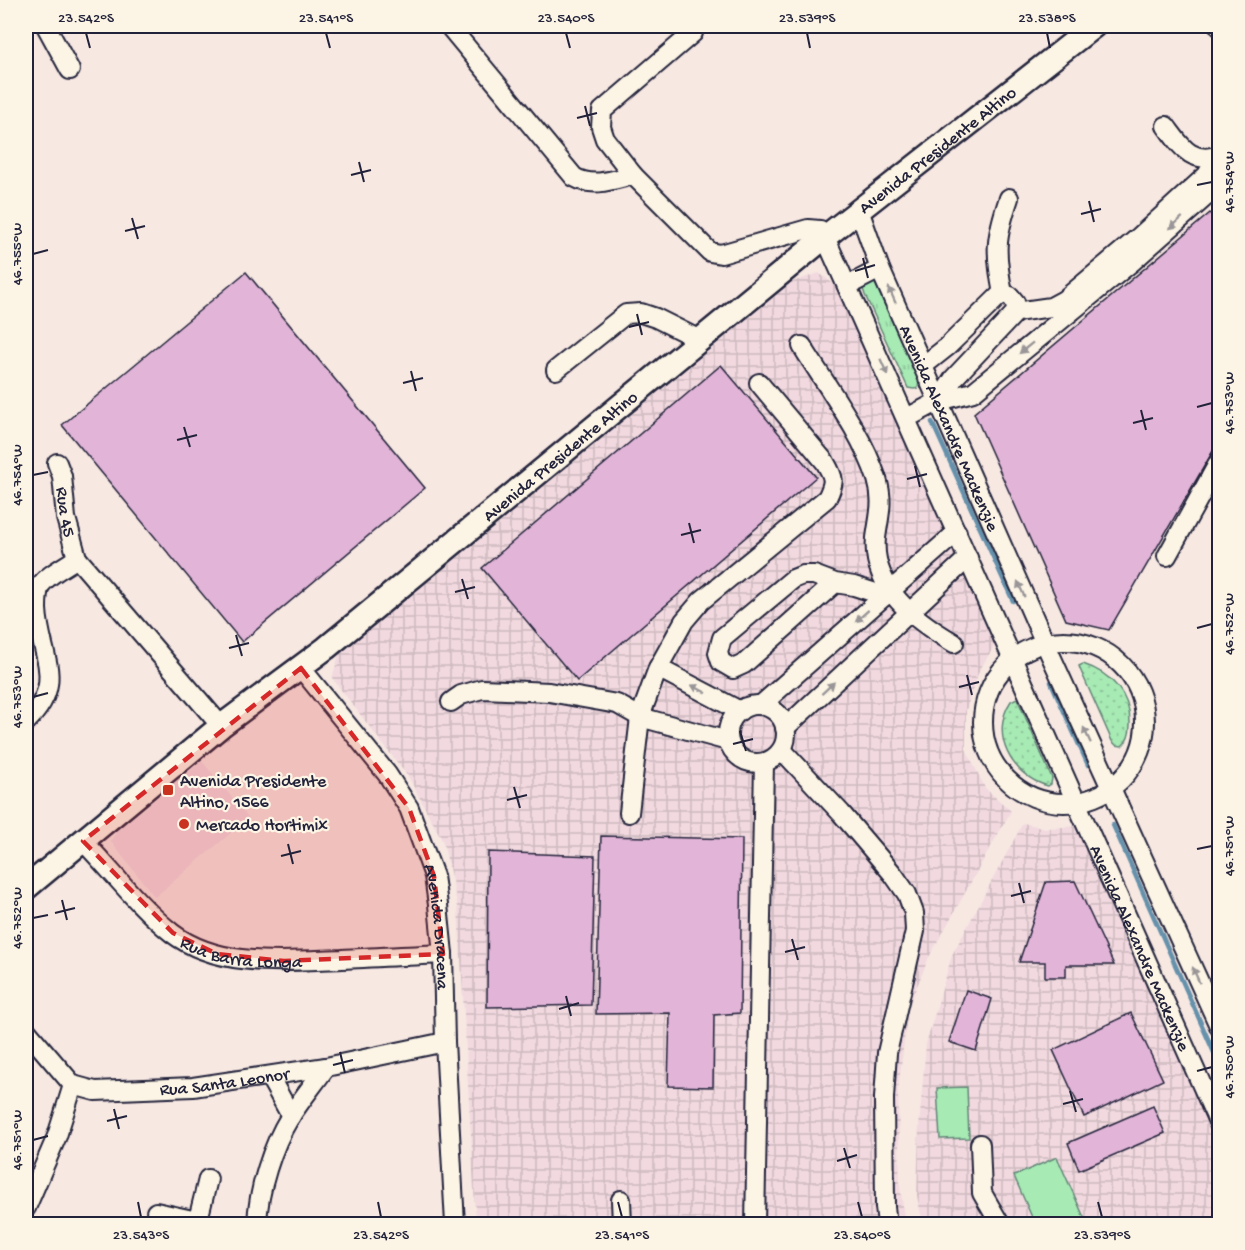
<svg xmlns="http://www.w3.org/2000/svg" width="1245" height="1250" font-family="'Gochi Hand',sans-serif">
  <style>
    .built { fill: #f1d9df }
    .industrial { fill: url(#industrial-grid) }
    .grass { fill: url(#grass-tufts); stroke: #648678; stroke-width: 1.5 }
    .park { fill: url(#park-dots); stroke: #648678; stroke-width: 1.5 }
    .pitch { fill: #a7eab4; stroke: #648678; stroke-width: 1.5 }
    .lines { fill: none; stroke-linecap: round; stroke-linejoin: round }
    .stream { stroke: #6691ab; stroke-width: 4.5 }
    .building { fill: #e2b5d8; stroke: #22223b; stroke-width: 1.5 }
    .minor-casing { stroke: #22223b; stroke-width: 22 }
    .major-casing { stroke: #22223b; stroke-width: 27 }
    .minor { stroke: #fcf5e5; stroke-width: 18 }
    .major { stroke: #fcf5e5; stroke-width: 22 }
    .oneway { fill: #9a9698 }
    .marked { fill: #d62828; fill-opacity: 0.2; stroke: #d62828; stroke-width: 4.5; stroke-dasharray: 12 8; stroke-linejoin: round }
    .ticks { fill: none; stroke: #22223b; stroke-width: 2 }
    .poi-dot { fill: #c8321e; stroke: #fcf5e5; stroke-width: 2 }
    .labels { text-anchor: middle; stroke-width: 4.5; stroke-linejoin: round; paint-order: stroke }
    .street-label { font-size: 18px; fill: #22223b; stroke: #fcf5e5 }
    .poi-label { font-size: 18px; fill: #22223b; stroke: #fcf5e5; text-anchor: start }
    .neatline { fill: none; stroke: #22223b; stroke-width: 2 }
    .ticks-label { font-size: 15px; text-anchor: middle; fill: #22223b }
  </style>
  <defs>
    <pattern id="industrial-grid" width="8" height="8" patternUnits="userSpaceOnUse" patternTransform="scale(1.5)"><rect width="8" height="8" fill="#f1d9df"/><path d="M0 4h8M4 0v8" fill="none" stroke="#cebac0"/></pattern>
    <pattern id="grass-tufts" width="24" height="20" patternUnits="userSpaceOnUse" patternTransform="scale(1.5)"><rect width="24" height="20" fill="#a7eab4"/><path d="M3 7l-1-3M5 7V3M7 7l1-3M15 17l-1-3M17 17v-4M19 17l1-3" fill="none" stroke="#8fc89c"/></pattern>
    <pattern id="park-dots" width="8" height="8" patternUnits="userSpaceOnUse" patternTransform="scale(1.5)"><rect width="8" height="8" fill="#a7eab4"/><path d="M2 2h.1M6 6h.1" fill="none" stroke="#8fc89c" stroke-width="1.8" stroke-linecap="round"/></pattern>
  </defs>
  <rect width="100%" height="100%" fill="#f7e8e2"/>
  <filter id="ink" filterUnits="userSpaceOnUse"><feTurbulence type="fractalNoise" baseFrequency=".0167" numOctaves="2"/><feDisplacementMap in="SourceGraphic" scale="12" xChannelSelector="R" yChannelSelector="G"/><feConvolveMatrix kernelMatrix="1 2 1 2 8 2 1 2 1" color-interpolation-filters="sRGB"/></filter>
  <g filter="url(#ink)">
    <path class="built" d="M202,761L249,818L155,897L110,841L118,830Z"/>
    <path class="industrial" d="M819,273L842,290L998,640L979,671L966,710V749L985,788L1011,811L929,957L908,1008L898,1091L900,1188L906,1224H476L458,907L443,842L409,778L332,678L339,655L792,282Z
      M1023,823L1046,828L1079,826L1219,1143V1224H923L917,1196L919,1127L926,1044L952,955Z"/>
    <path class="grass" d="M868,279L874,281L919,380L918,388L914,389L908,388L865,295L863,289Z"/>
    <path class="park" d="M1083,664C1111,673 1131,695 1130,725C1130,733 1128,741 1122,746L1116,745L1112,741L1080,669L1079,666Z
      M1017,698L1052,778L1051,784L1048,786C1011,776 989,734 1011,701Z"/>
    <path class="pitch" d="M967,1087L969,1138L940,1139L937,1088Z
      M1057,1157L1087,1224H1035L1014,1176Z"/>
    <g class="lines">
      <path class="stream" d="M932,422L1013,601
        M1051,682L1088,765
        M1113,825L1220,1066"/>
    </g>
    <path class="building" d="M1210,213L1220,223V439L1109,630L1066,620L974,413Z
      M246,272L425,488L242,642L62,425Z
      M721,365L816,477L577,681L482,568Z
      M601,836L742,839L740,1013L714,1015L713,1087L668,1086L670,1013L596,1014Z
      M488,852L595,856L591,1005L487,1007Z
      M1075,881L1114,965H1066V977H1045V962H1019L1046,882Z
      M966,990L992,999L976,1051L949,1042Z
      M1131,1013L1163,1080L1084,1117L1053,1050Z
      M1153,1106L1165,1133L1079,1170L1068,1143Z"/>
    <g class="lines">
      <defs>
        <g id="minor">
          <path d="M46,26L70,70"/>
          <path d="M449,26L574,177C593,188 613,180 633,175"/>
          <path d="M1219,26H1220"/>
          <path id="s1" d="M693,33L602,111L601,127L605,139L633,175L710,252L721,254L808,229L820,230L825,237L1220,1126"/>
          <path d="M1166,126C1181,146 1191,165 1220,155"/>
          <path id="s2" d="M859,210L880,269L1045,643L1220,1028"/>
          <path d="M847,286L880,269"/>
          <path d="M1003,294C995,252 995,239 1009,198"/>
          <path d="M1016,312L1051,307L1064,300L1139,237L1207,175L1217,156"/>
          <path d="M802,346C827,387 862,433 877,479C884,502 879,515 876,538C871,588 916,621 954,643"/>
          <path d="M923,366L947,347L999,296L1003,294L1010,296L1015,302L1016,312L954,378L939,401"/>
          <path d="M556,370L626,314L641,313L656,318L700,340"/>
          <path d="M907,418L939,401L973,392L1133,261L1220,184"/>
          <path id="s3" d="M57,463L62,476L66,518L77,558"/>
          <path d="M1167,556L1220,460"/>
          <path d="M835,583L744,664L733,669L721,662L718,653L722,638L793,579L803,575H814L835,583L854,586L885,596"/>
          <circle cx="1064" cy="722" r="81"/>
          <path id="s4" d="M301,668L387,774L409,808L434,876L438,905L443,954L445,1042L455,1224"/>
          <path d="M658,668L740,711"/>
          <path d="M451,702L461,695L482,689L549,692L617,704L640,717L728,741"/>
          <circle cx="757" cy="734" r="29"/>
          <path d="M761,705L957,532"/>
          <path d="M26,722C68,681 39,656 37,609C37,601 37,593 40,586C47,575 66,566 77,558L221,726"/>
          <path d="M785,728L968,558"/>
          <path d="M782,750L841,813L893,874L907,894L914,913L915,931L887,1053L884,1098L885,1207L887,1224"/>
          <path d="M629,813L640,717L658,668L684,621L701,601L827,498C835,481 835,479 825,462L759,383"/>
          <path id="s5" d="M83,841C112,871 139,907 172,933C219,969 286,961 342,959C375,957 409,956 443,954"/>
          <path id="s6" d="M26,1030L73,1085L95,1091L193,1087L326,1067L445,1042"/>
          <path d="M269,1076L291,1116"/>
          <path d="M980,1144L982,1193L1000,1224"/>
          <path d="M621,1200L622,1224"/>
          <path d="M26,1208L57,1136L73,1085"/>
          <path d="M156,1212L197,1221"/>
          <path d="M197,1224L208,1179"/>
          <path d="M257,1224C258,1191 272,1146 290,1117C301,1100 314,1084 326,1067"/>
          <path d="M755,1224L764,763"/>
        </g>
        <g id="major">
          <path id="s7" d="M26,888L221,726L326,648L825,237L1094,26"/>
        </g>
      </defs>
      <use href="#minor" class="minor-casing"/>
      <use href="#major" class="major-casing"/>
      <use href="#minor" class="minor"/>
      <use href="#major" class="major"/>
    </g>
    <defs><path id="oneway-solid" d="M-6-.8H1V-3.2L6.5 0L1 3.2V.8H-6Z" transform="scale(1.5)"/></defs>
    <g class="oneway">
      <use href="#oneway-solid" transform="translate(1176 223) rotate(138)"/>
      <use href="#oneway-solid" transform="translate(892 295) rotate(-114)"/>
      <use href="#oneway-solid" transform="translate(1026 348) rotate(141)"/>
      <use href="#oneway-solid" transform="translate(884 367) rotate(66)"/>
      <use href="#oneway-solid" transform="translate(1021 589) rotate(-114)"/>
      <use href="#oneway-solid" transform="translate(862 616) rotate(138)"/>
      <use href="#oneway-solid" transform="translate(828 688) rotate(-43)"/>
      <use href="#oneway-solid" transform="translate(699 689) rotate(-152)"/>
      <use href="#oneway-solid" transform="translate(1087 735) rotate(-115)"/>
      <use href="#oneway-solid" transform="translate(1196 975) rotate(-114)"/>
    </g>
  </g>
  <path class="marked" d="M301,668L409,808L434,876L443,954L284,961L217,954L173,933L83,841Z"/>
  <path class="ticks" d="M86,33L90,48M326,33L330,48M566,33L570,48M807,33L810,48M1047,33L1050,48M585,106L590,126M577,118L597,113M359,162L364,182M351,175L371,170M1197,185L1212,182M1089,201L1094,222M1081,214L1101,209M132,218L138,239M125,231L145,226M33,254L48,250M863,258L868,278M855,271L875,265M637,314L642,335M629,327L649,322M411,371L416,391M403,383L423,378M1197,407L1212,403M1141,410L1146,430M1133,423L1153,418M184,427L190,447M177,440L197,435M915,466L920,487M33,475L48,472M907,479L927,474M689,523L694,543M681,535L701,530M462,579L468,599M455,592L475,587M1197,628L1212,624M236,635L242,656M229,648L249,643M967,675L972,695M959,687L979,682M33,697L48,693M740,731L746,751M733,744L753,739M514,787L520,808M507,800L527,795M288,844L293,864M1197,849L1212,846M281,856L301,851M1019,883L1024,903M1011,896L1031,891M62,900L67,920M55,913L75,908M33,918L48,915M792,939L798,960M785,952L805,947M566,996L571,1016M559,1009L579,1003M340,1052L345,1073M333,1065L353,1060M1197,1071L1212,1067M1070,1091L1076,1112M1063,1104L1083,1099M114,1109L119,1129M107,1121L127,1116M33,1140L48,1136M844,1148L850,1168M837,1161L857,1155M138,1202L141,1217M378,1202L381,1217M618,1202L622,1217M858,1202L862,1217M1098,1202L1102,1217"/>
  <g class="poi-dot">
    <rect x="162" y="784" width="12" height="12" rx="3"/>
    <circle cx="184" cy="824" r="6"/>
  </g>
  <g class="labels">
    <g class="street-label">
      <text dy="6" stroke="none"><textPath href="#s7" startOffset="1173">Avenida Presidente Altino</textPath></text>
      <text dy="6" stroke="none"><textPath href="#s2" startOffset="236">Avenida Alexandre Mackenzie</textPath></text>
      <text dy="6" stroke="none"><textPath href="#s7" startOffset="687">Avenida Presidente Altino</textPath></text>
      <text dy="6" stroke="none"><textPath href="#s3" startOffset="50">Rua 45</textPath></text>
      <text dy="6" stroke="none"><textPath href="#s4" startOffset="300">Avenida Dracena</textPath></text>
      <text dy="6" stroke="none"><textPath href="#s5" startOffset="202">Rua Barra Longa</textPath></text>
      <text dy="6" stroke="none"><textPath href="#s1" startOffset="1203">Avenida Alexandre Mackenzie</textPath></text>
      <text dy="6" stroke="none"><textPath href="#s6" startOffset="225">Rua Santa Leonor</textPath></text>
    </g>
    <g class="poi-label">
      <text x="180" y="786">Avenida Presidente<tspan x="180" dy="21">Altino, 1566</tspan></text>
      <text x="196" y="830">Mercado Hortimix</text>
    </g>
  </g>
  <rect width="1245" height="1250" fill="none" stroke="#fcf5e5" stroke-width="66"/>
  <rect x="33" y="33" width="1179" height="1184" class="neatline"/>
  <g class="ticks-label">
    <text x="86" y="22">23.542°S</text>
    <text x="326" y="22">23.541°S</text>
    <text x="566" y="22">23.540°S</text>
    <text x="807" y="22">23.539°S</text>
    <text x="1047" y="22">23.538°S</text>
    <text transform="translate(1228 182) rotate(-90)" y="5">46.754°W</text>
    <text transform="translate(16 254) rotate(-90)" y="5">46.755°W</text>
    <text transform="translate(1228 403) rotate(-90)" y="5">46.753°W</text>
    <text transform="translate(16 475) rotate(-90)" y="5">46.754°W</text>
    <text transform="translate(1228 624) rotate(-90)" y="5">46.752°W</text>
    <text transform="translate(16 697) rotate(-90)" y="5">46.753°W</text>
    <text transform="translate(1228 846) rotate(-90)" y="5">46.751°W</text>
    <text transform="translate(16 918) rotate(-90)" y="5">46.752°W</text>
    <text transform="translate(1228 1067) rotate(-90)" y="5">46.750°W</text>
    <text transform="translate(16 1140) rotate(-90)" y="5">46.751°W</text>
    <text x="141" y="1239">23.543°S</text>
    <text x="381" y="1239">23.542°S</text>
    <text x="622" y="1239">23.541°S</text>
    <text x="862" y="1239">23.540°S</text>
    <text x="1102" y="1239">23.539°S</text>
  </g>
</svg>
